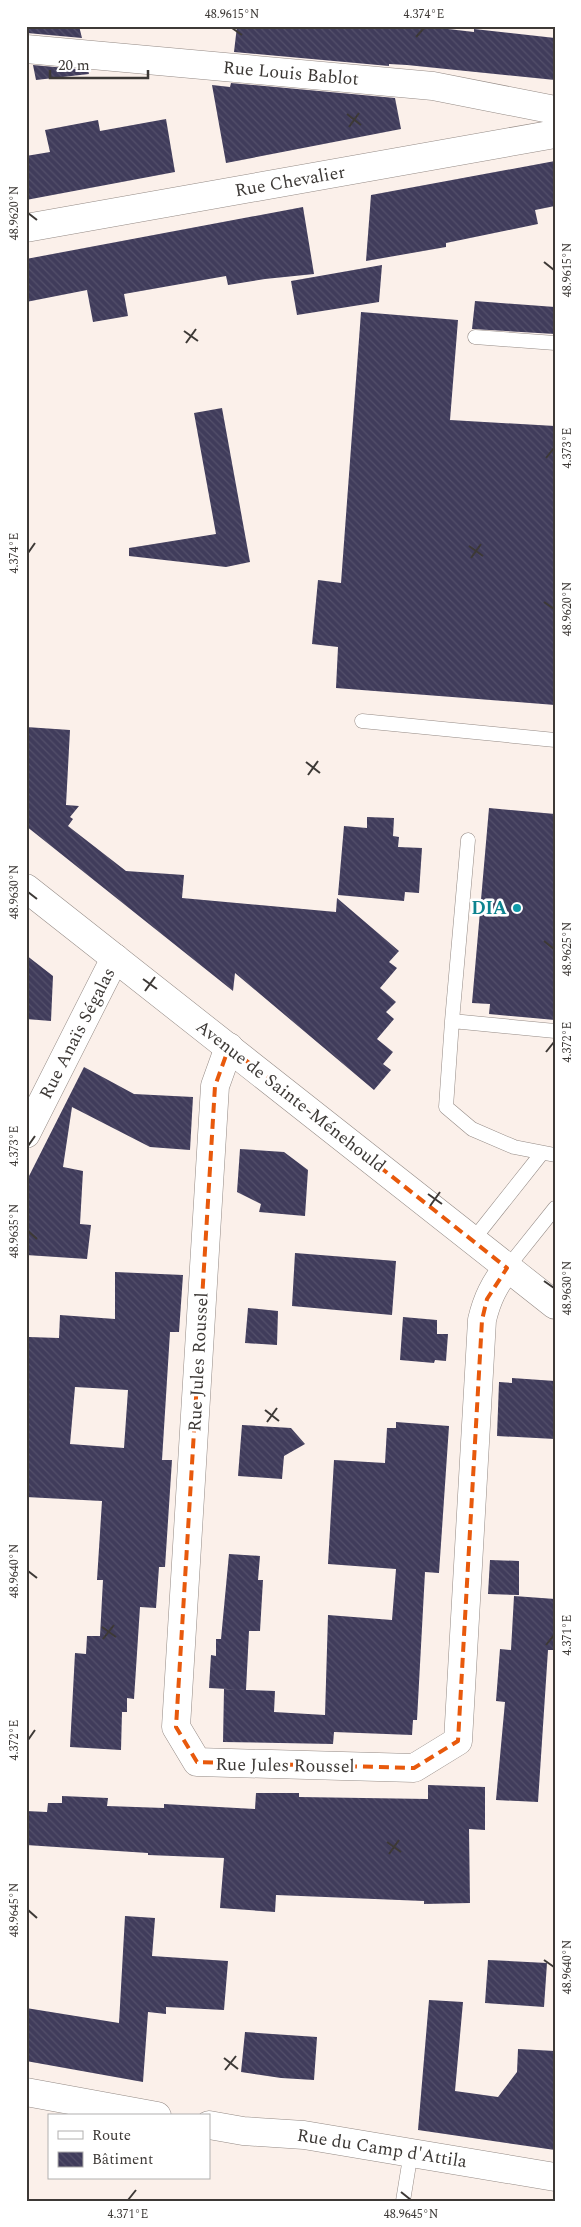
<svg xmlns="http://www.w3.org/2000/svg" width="581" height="2227" font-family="Spectral,serif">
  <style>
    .building { fill: url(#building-back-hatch); fill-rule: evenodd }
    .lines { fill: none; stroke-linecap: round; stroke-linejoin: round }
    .service-casing { stroke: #948a85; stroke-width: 15 }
    .minor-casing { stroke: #948a85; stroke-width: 29 }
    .secondary-casing { stroke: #948a85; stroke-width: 29 }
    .service { stroke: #fff; stroke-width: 14 }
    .minor { stroke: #fff; stroke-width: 28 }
    .secondary { stroke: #fff; stroke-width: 28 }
    .marked { fill: none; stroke: #e8590c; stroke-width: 4; stroke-dasharray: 10 6; stroke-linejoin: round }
    .ticks { fill: none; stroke: #3d3936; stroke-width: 2 }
    .culture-dot { fill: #0f9aa8; stroke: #fff; stroke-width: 2 }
    .labels { text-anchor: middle; stroke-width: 5; stroke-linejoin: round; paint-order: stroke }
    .street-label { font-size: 18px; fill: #3d3936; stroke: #fff }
    .culture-label { font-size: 18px; font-weight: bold; fill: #0d838f; stroke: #fff; text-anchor: end }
    .neatline { fill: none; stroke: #3d3936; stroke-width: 2 }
    .ticks-label { font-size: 12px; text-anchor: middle; fill: #3d3936 }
  </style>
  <defs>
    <pattern id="building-back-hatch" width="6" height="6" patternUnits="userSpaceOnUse" patternTransform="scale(1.25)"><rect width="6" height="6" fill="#403c5b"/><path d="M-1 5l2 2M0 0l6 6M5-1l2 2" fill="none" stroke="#54506b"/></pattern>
  </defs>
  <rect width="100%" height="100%" fill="#fbf0ea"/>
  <path class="building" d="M26,26H79L82,38L27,33Z
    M237,26H422L474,32V29L555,38V80L407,65L389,64V66L234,52Z
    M33,65L88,70L89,74L36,80Z
    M231,83L395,98L401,129L226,163L212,85L230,87Z
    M166,119L175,172L26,200V156L50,152L45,130L98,120L100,131Z
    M555,161V206L535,210L538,224L446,243V247L366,261L371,195Z
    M303,207L314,274L265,279L228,285L226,276L124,294L128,316L93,322L87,290L26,302V259Z
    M382,265L379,302L297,315L291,281Z
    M475,301L555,307V334L472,329Z
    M361,312L458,320L450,420L555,426V705L336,688L338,647L312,644L318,580L341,583Z
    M222,408L250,562L226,567L129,556V548L216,534L194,413Z
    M26,727L70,730L66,805L79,806L70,817L73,819L68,826L126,871L184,875L182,898L336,912L337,898L399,951L389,962L397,968L380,988L396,1002L386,1012L394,1019L377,1039L393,1052L383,1064L391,1070L374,1090L235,973L233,991L26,826Z
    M489,808L555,814V1020L489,1014L490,1004L472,1003Z
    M367,817L394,818L393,836L399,837L398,847L422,848L419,893L405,892L404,901L338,895L344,826L367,828Z
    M26,955L53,976L51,1021L26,1019Z
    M84,1067L134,1094L193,1097L190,1150L150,1147L72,1107L63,1167L83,1171L80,1224L91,1225L87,1259L26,1255V1182Z
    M240,1149L284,1152L308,1170L305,1216L259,1212L261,1204L237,1192Z
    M295,1253L396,1261L392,1315L292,1306Z
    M115,1272L183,1275L179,1332H170L162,1460H172L165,1567H159L156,1608L140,1607L134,1699L127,1698V1712H122L121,1750L70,1747L75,1653L86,1654L87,1636H100L103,1580H97L102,1501L26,1497V1357H28L29,1337L59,1338L60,1315L115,1319ZM75,1387L128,1390L124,1448L70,1444Z
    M248,1308L278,1311L277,1345L245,1343Z
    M403,1317L437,1320V1334H448L446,1361L435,1360L434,1363L400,1360Z
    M512,1378L555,1381V1439L497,1436L499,1382L512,1383Z
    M396,1422L449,1426L439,1573L425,1572L417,1720H413L412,1735L334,1732L333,1744L223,1742L224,1689L275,1691L274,1712L325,1715L328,1615L392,1620L396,1569L328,1564L334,1460L385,1463L387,1428H396Z
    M242,1425L291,1428L305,1444L284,1456L282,1479L238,1476Z
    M229,1554L260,1556L258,1580H263L260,1631H249L246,1690L209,1688L211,1655L216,1656V1639H221Z
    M490,1560L519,1561V1595L488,1594Z
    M514,1596L555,1599V1650H548L538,1802L496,1800L505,1702L496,1701L500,1649L511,1650Z
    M428,1785L485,1787V1830L469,1829L470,1903L424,1904V1901L276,1895L275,1912L220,1908L224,1858L148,1855V1853L26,1845V1811L47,1812L48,1803H62V1796L108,1798L107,1806L164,1808V1804L255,1809L256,1793H299V1797L428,1799Z
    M125,1916L155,1918L152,1956L228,1961L224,2010L166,2007V2014L148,2012L143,2082L26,2061V2008L119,2023Z
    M488,1960L547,1963L544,2007L485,2003Z
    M429,2000L463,2002L455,2091L498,2097L517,2072L518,2049L555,2051V2150L418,2130Z
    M245,2032L317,2037L314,2080L281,2078L241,2072Z"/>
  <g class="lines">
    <defs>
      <path id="service" d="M475,337L555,343
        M362,721L555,740
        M452,1021L468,840
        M555,1031L452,1021L446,1107L472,1129L514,1147L555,1155
        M473,1240L542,1153
        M507,1268L555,1208
        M403,2201L411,2152"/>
      <path id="minor" d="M26,49L433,86L555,110
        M26,228L555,134
        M229,1047L215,1086L176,1727L197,1762L414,1768L458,1741L482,1320C487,1299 494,1285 507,1268
        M26,1134L115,958
        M26,2092L157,2116
        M209,2125L243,2131L304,2135L555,2177"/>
      <path id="secondary" d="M26,888L555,1305"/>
    </defs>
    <use href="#service" class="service-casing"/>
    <use href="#minor" class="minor-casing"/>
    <use href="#secondary" class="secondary-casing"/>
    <use href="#service" class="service"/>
    <use href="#minor" class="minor"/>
    <use href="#secondary" class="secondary"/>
  </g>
  <path class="marked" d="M229,1047L507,1268L487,1299L482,1320L458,1741L414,1768L197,1762L176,1727L215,1086Z"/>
  <path class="ticks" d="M232,28L242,35M416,37L424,28M347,114L361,125M349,127L359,113M28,213L37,220M544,262L554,270M184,331L198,341M186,343L196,329M546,458L554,448M469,546L483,556M28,553L35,543M471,558L481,544M544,602L554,609M306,762L320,773M308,775L318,761M28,892L37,899M544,941L554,949M143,979L157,989M145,991L155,977M546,1052L554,1042M28,1146L35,1136M428,1194L442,1204M430,1206L440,1192M28,1231L37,1239M544,1281L554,1288M265,1410L279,1421M267,1422L277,1408M28,1571L37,1578M102,1627L116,1637M103,1639L114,1625M546,1645L554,1635M28,1740L35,1730M387,1842L401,1852M389,1854L399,1840M28,1910L37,1918M544,1960L554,1967M224,2058L238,2069M225,2070L236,2056M401,2192L411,2200M128,2200L136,2190"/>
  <circle class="culture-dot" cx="517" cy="908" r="5"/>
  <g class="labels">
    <g class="street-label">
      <text transform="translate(291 73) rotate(5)" y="6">Rue Louis Bablot</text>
      <text transform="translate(290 181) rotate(-10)" y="6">Rue Chevalier</text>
      <text transform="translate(77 1033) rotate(-63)" y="6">Rue Anaïs Ségalas</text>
      <text transform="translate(291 1096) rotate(38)" y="6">Avenue de Sainte-Ménehould</text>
      <text transform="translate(198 1362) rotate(-87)" y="6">Rue Jules Roussel</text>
      <text transform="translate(285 1765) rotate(1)" y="6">Rue Jules Roussel</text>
      <text transform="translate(382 2148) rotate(9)" y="6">Rue du Camp d'Attila</text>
    </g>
    <g class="culture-label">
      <text x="507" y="914">DIA</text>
    </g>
  </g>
  <rect width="581" height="2227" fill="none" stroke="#ffffff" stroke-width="55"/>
  <rect x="48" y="2114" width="162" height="65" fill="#ffffff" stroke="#b1b0af"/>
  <rect x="58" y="2131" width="25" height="8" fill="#ffffff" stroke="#b1b0af"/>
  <text x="92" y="2140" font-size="15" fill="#3d3936">Route</text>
  <rect x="58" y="2152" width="25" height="15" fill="url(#building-back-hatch)" stroke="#b1b0af"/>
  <text x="92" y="2164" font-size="15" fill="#3d3936">Bâtiment</text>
  <path d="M50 70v8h98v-8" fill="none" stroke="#3d3936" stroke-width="2.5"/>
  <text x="58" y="70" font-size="15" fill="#3d3936" stroke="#ffffff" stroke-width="4" paint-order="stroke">20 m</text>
  <rect x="28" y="28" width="526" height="2172" class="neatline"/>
  <g class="ticks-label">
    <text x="232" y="18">48.9615°N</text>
    <text x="424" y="18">4.374°E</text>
    <text transform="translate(14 213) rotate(-90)" y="4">48.9620°N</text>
    <text transform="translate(567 270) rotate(-90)" y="4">48.9615°N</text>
    <text transform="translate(567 448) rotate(-90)" y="4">4.373°E</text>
    <text transform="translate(14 553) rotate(-90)" y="4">4.374°E</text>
    <text transform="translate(567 609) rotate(-90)" y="4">48.9620°N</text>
    <text transform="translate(14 892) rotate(-90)" y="4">48.9630°N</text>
    <text transform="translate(567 949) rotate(-90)" y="4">48.9625°N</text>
    <text transform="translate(567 1042) rotate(-90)" y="4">4.372°E</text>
    <text transform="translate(14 1146) rotate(-90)" y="4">4.373°E</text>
    <text transform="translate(14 1231) rotate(-90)" y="4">48.9635°N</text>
    <text transform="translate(567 1288) rotate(-90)" y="4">48.9630°N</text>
    <text transform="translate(14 1571) rotate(-90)" y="4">48.9640°N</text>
    <text transform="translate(567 1635) rotate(-90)" y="4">4.371°E</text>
    <text transform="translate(14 1740) rotate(-90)" y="4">4.372°E</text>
    <text transform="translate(14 1910) rotate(-90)" y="4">48.9645°N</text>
    <text transform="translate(567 1967) rotate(-90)" y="4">48.9640°N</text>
    <text x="128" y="2218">4.371°E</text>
    <text x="411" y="2218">48.9645°N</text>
  </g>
</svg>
